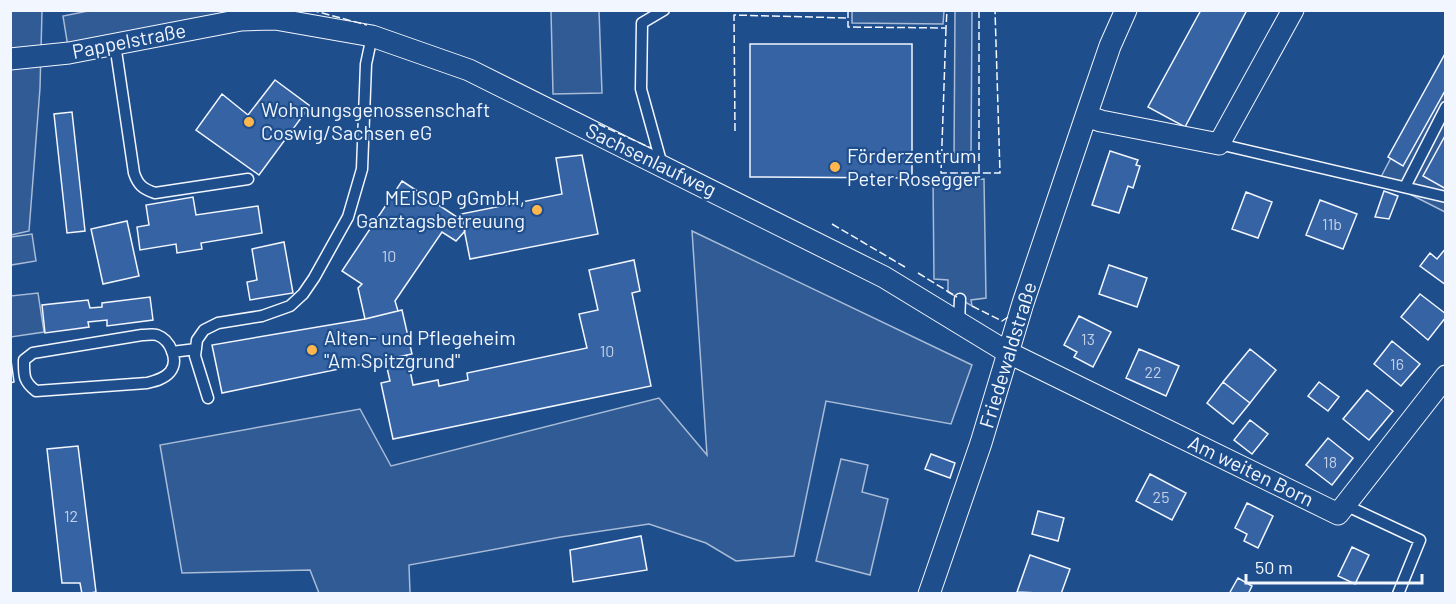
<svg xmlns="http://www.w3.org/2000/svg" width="1456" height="604" font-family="Barlow,sans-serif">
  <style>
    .built { fill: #305b95; stroke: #a8bbd7; stroke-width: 1.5 }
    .building { fill: #3563a3; stroke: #f2f6ff; stroke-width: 1.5 }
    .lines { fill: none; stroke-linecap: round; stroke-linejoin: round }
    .service-casing { stroke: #f2f6ff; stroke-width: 13 }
    .minor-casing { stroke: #f2f6ff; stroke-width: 23 }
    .service { stroke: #1f4e8c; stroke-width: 10 }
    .minor { stroke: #1f4e8c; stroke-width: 21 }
    .fence { stroke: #f2f6ff; stroke-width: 1.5; stroke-dasharray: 8 3; stroke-linecap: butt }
    .poi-dot { fill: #ffb74d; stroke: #1f4e8c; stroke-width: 2 }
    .labels { text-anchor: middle; stroke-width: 4.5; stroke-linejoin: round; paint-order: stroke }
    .number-label { font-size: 16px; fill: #c3d1e8 }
    .street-label { font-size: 20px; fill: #f2f6ff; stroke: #1f4e8c }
    .poi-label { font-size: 20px; fill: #f2f6ff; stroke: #1f4e8c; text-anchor: start }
  </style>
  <rect width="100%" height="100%" fill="#1f4e8c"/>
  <path class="built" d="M93,10H221L224,23L69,53L63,16Z
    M11,11H42L40,88L29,231L11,235Z
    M551,11H599L602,93L553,94Z
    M852,11H944L943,24L852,23Z
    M955,11H972L971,160H954Z
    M1445,54V212L1390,184L1381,177Z
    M984,179L986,298L971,300L972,306L948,292V280L934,279L933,180Z
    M692,231L972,365L951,424L826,401L794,556L736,561L706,543L649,524L561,537L409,565L410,593H319L310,570L182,573L160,445L360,409L391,466L659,398L707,455Z
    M32,234L36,261L11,265V237Z
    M11,292V296L38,293L44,332L11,337Z
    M841,459L868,465L862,492L888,499L870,575L816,561Z"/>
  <path class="building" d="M1201,10H1247L1185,127L1148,107Z
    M750,44H912V178L750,177Z
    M1446,52V89L1403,166L1388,157Z
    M275,80L310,106L259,175L196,130L222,94L248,115Z
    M72,112L85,231L67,233L54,114Z
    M1446,134V189L1423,176Z
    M1110,151L1138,160L1136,165L1140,166L1133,188L1128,186L1119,213L1092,205Z
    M582,155L598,234L470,259L461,214L562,194L556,158Z
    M402,181L463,221L465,231L456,241L442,232L395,301L398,311L365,319L358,288L362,284L342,271Z
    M1384,191L1398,196L1389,219L1375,217Z
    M1246,192L1272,202L1258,238L1232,229Z
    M193,197L196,215L258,206L262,233L201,243L202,249L177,253L176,244L140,250L137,227L149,225L146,205Z
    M1320,200L1357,214L1343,249L1306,235Z
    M127,221L139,276L103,284L91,229Z
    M284,242L293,293L250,300L247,282L257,280L252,249Z
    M1446,248V285L1420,266L1430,253L1437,259Z
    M634,260L640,291L632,293L651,386L393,439L381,383L390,381L385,359L407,355L413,385L438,380L439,386L468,380L467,373L587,348L579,314L598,310L589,270Z
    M1109,265L1147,278L1137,307L1099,294Z
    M1420,294L1446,314V317L1428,340L1401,317Z
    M150,297L153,320L107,326V320L88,322L89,327L45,333L42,305L88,300L90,308L102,307V303Z
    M402,310L412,354L222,393L212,345L365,319Z
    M1079,316L1111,332L1093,367L1074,357L1077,352L1064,345Z
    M1392,341L1420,364L1401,386L1374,364Z
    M1139,349L1179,366L1166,396L1126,378Z
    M1250,349L1276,370L1250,403L1223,382Z
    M10,353L14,382L10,383Z
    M1223,382L1250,403L1233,424L1207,403Z
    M1319,382L1339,397L1328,411L1308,396Z
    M1367,390L1393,411L1369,440L1343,419Z
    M1250,420L1268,434L1252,454L1234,440Z
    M1328,438L1353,458L1332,485L1306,465Z
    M78,446L96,592L84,594H82L80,583H62L47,449Z
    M931,454L955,463L950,478L925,469Z
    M1150,474L1186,493L1172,520L1136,501Z
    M1247,503L1273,516L1258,548L1244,541L1247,534L1235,528Z
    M1038,511L1064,518L1058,541L1032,534Z
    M641,536L647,570L573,582L570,550Z
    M1352,547L1369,555L1355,584L1338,576Z
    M1030,555L1070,569L1061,594L1017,592Z
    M1238,578L1252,586L1248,594H1229Z"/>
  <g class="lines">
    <defs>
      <path id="service" d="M115,44L134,173C138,185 143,189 155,193L248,179
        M1219,144L1446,197
        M662,165L641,89L642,23L664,10
        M1405,187L1446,107
        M959,323L960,299
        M142,335C147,335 153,334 157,335C171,340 179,361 170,372C164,379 155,381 147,383L36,391C23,381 24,375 24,360L33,353Z
        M172,352L196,349
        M208,398L195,356L197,340L204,330L218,323L262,316L290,306L303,294L314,278L348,217L362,169L366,64L372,36
        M1345,505L1420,540L1398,594"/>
      <path id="minor" d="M275,19L372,36L469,70L884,277L1007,352L1338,514L1446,376
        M10,59L69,53L241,20L275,19L274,10
        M1086,116L1101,121L1219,144L1293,10
        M929,594L981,443L1023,303L1086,116L1110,46L1126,10"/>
    </defs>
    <use href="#service" class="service-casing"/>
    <use href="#minor" class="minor-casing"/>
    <use href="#service" class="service"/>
    <use href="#minor" class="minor"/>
    <path class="fence" d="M311,10L367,25
      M848,10V27L946,28L947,10
      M979,10V173
      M946,28L941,173H1000L995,10
      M598,124L651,148
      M735,131L734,15L848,18
      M832,224L905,267
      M918,273L957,297
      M972,306L1002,321L1008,317"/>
  </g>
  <g class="poi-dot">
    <circle cx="249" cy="122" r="6"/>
    <circle cx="835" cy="167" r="6"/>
    <circle cx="537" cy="210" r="6"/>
    <circle cx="312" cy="350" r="6"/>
  </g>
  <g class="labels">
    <g class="number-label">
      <text x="1332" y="230">11b</text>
      <text x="389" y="262">10</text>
      <text x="1088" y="345">13</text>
      <text x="607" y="357">10</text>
      <text x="1397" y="370">16</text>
      <text x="1153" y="378">22</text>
      <text x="1330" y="468">18</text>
      <text x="1161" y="503">25</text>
      <text x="71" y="522">12</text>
    </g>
    <g class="street-label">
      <text transform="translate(129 41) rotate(-11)" y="7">Pappelstraße</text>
      <text transform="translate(651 160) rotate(26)" y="7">Sachsenlaufweg</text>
      <text transform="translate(1008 355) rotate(-73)" y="7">Friedewaldstraße</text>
      <text transform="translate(1251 471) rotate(26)" y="7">Am weiten Born</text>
    </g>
    <g class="poi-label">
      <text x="261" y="117">Wohnungsgenossenschaft<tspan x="261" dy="23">Coswig/Sachsen eG</tspan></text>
      <text x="847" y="163">Förderzentrum<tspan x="847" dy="23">Peter Rosegger</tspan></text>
      <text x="525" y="205" text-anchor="end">MEISOP gGmbH,<tspan x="525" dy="23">Ganztagsbetreuung</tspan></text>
      <text x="324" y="345">Alten- und Pflegeheim<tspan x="324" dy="23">"Am Spitzgrund"</tspan></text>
    </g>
  </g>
  <rect width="1456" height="604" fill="none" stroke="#f2f6ff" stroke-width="24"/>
  <path d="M1246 574v9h176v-9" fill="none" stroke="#f2f6ff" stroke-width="3"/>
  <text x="1255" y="574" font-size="18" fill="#f2f6ff" stroke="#1f4e8c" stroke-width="4.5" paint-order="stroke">50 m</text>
</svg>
